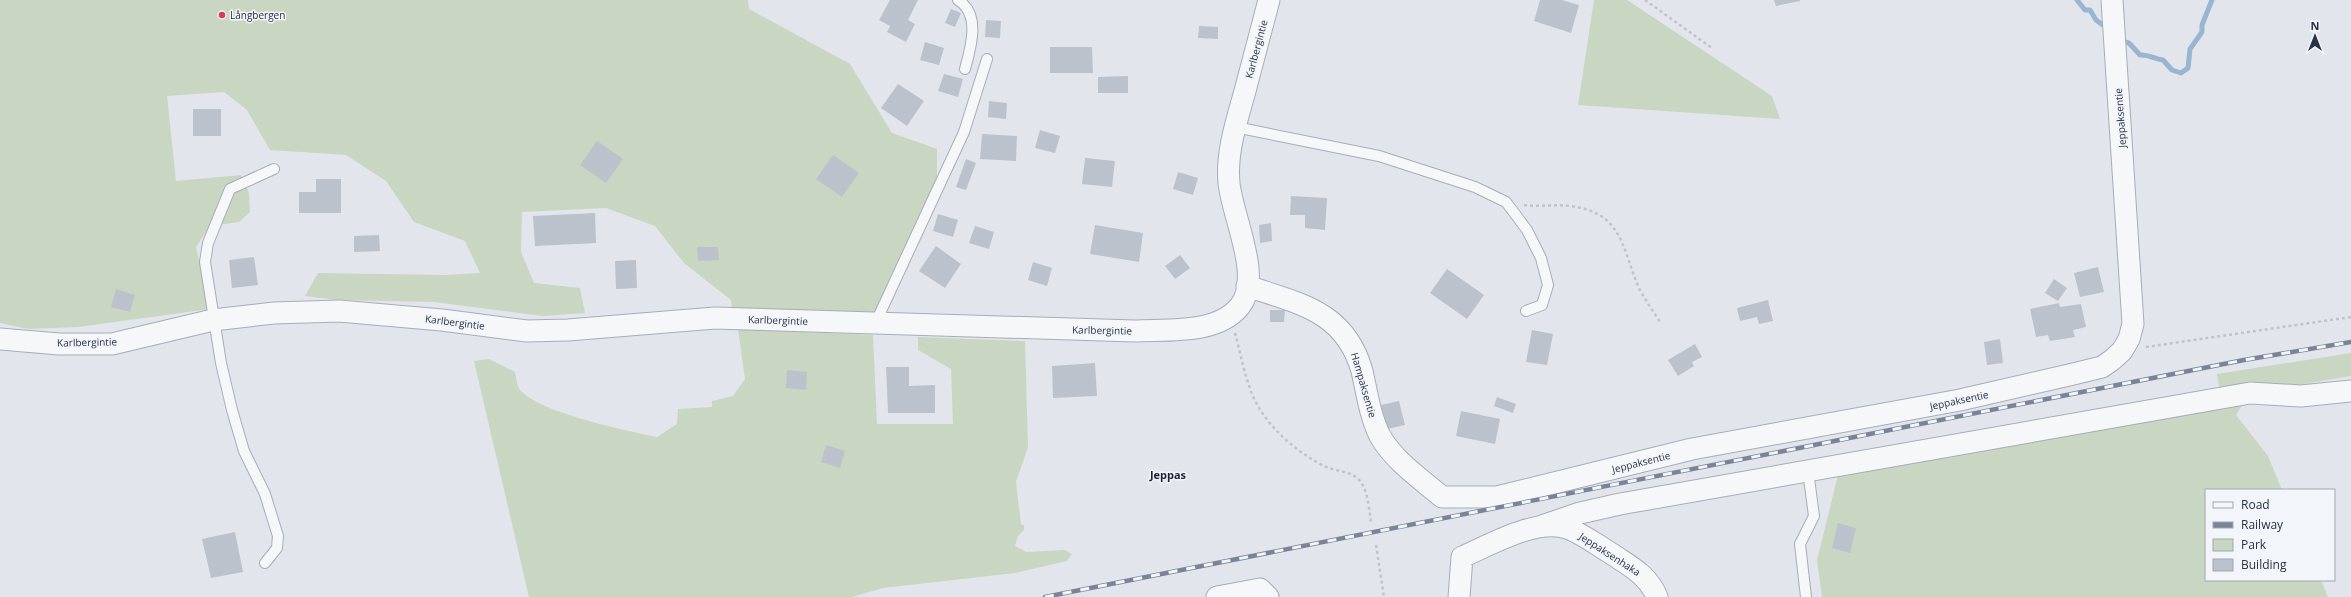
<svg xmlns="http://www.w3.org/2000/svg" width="2351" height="597" font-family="'Open Sans',sans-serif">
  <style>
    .green { fill: #c8d6c2 }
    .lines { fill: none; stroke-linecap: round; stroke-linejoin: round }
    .stream { stroke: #99b5cf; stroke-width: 5 }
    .building { fill: #bbc2cc }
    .service-casing { stroke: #a6adb7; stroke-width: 12 }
    .minor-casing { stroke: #a6adb7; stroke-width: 23 }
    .path { stroke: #c0c4ca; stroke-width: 2.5; stroke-dasharray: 3 3; stroke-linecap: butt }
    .service { stroke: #f5f7f9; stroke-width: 10 }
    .minor { stroke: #f5f7f9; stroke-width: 21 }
    .rail-casing { stroke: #798597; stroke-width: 4.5 }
    .rail { stroke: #f2f5f9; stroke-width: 3; stroke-dasharray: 9; stroke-linecap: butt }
    .poi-dot { fill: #dc3b57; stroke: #f2f5f9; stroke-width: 1.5 }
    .labels { text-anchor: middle; stroke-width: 3; stroke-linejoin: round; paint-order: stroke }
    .poi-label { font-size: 10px; fill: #283346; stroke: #f2f5f9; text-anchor: start }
    .street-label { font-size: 10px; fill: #283346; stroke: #f2f5f9 }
    .neighbourhood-label { font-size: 11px; font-weight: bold; fill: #1a2436; stroke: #f2f5f9 }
  </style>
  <rect width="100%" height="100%" fill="#e2e6ec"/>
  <path class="green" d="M0,0H748L749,9L850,64L892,133L937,149V180L874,315L732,308L731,300L684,263L655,226L606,208L522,212L521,252L534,283L580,288L585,313L543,316L434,302L337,300L305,296L318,273L445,275L480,273L465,241L414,222L386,181L346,155L270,150L247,110L224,92L167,96L176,181L241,175L249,193L250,212L239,222L210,226L196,247L210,309L78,327L28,329L0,323Z
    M1594,0H1627L1772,96L1780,119L1578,105Z
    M738,329L873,335L877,424H953L951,369L918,350V337L1025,341L1028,447L1016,482L1021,524L1024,525V530L1018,536L1015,546L1026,552L1065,550L1072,554L1067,561L1015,573L883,588L852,597H529L474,361L489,359L515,372C516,377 517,386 520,390C538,412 627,431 657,437L677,424L678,409L712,407V401L733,396L745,379Z
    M2351,353V376L2250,393L2236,415L2268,456L2282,490H2206V580H2321L2328,597H1822L1817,560L1839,471L2222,406L2217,374Z"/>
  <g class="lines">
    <path class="stream" d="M2077,0L2085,10H2090L2096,20L2107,28
      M2120,40L2129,43L2140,55C2149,54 2154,59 2163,60L2172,70L2181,73L2188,68L2190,49L2202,32V25L2212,0"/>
  </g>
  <path class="building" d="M890,0H918L908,20L915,24L906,42L887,32L890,26L879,20Z
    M1540,0H1562L1579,5L1571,33L1534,21Z
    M1774,0H1800V1L1776,6Z
    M951,9L961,13L955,27L945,23Z
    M986,20L1001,21L1000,38L985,37Z
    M1199,26L1218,27V39L1198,38Z
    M925,42L944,48L939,65L920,60Z
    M1050,47H1092L1093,73H1050Z
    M944,74L963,79L958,97L938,91Z
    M1128,76V93H1098V77Z
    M898,84L924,101L907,126L881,108Z
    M989,101L1007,103L1006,119L988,117Z
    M193,109H221V136H193Z
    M1040,130L1060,136L1055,153L1035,148Z
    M982,134L1017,136L1016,161L980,159Z
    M597,141L623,159L606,183L580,165Z
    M833,155L859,173L842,197L816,179Z
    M1085,158L1115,161L1112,187L1082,184Z
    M966,159L976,163L966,190L956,187Z
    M1178,172L1198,178L1193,195L1173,189Z
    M316,179H341V213H299V192H316Z
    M1291,196L1327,198L1325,230L1305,228V215H1290Z
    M595,213L596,243L535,246L533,216Z
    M938,214L958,220L953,237L933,231Z
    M1271,223L1272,241L1260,243L1259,225Z
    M1095,225L1143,233L1139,262L1090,254Z
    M975,226L994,232L989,249L969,243Z
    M379,235L380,251L354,252V236Z
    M936,246L961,264L945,288L919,271Z
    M697,247H718L719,260L698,261Z
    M1180,255L1190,268L1175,279L1165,266Z
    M254,257L258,285L232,288L229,260Z
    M636,260L637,288L616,289L615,261Z
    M1033,262L1052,268L1047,286L1028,280Z
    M2098,267L2104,292L2080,297L2074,273Z
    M1447,269L1484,295L1467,319L1430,293Z
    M2054,279L2067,288L2058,301L2045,293Z
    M116,289L135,295L130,312L111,307Z
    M1768,300L1773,321L1759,324L1757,317L1740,321L1737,308Z
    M2059,303L2060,307L2081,304L2086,327L2073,330L2075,337L2050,341L2048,335L2036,337L2030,309Z
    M1270,310H1285L1284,322H1270Z
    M1532,330L1553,334L1547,365L1526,362Z
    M2000,339L2003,363L1987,365L1984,342Z
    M1695,344L1702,357L1692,362L1694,366L1678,376L1668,360Z
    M1095,363L1097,396L1053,398L1052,366Z
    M886,367H909V386L935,385V413H888Z
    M787,370L807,372L806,390L786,388Z
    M1497,397L1516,404L1513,413L1494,406Z
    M1399,401L1405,425L1387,429L1381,405Z
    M1461,411L1500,419L1495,444L1456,436Z
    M826,445L845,451L840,468L821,462Z
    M1838,523L1856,528L1850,553L1832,548Z
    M235,532L243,572L211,578L202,539Z"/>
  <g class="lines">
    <defs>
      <path id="service" d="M958,0C981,14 971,47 965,69
        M1235,127L1379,156L1475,187L1506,202L1527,230L1541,258L1548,285L1542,305L1526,311
        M875,324L964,132L987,59
        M265,563L277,548L278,536L265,494L244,451L232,410L221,363L205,262L208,243L230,189L274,169
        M1806,597L1800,544L1814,516L1808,471"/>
      <path id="minor" d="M1247,286C1300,304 1345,311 1362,371C1367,393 1370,416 1380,436C1394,461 1421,479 1442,497H1497L1692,449L1960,400L2069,375L2102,367L2112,360L2122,351L2129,339L2133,324L2112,0
        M0,339L59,344H112L213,320L274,313L339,311L442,320L527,331L568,330L715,318L1134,331C1167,329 1217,335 1240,306C1263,277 1232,216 1229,183C1226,152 1237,120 1245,91C1253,60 1261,30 1269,0
        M1542,526L1580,513L1620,504L2250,393L2301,396L2351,391
        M1217,597L1260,589L1268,597
        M1459,597L1462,557C1490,545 1536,518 1567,528C1583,534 1597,545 1612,554C1631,567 1648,575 1657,597"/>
    </defs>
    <use href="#service" class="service-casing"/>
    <use href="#minor" class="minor-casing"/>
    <path class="path" d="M1645,0L1712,48
      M1524,205C1540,207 1555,204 1570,206C1623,212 1622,249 1639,288C1645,300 1653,311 1660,322
      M1235,333C1242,358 1246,388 1261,411C1275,433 1300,454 1324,466C1336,472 1351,470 1360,481C1368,491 1369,509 1371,522
      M2146,347L2351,317
      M1376,545L1384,597"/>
    <use href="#service" class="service"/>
    <use href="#minor" class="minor"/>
    <defs>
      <path id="rail" d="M1045,597L2244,360L2351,342"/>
    </defs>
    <use href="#rail" class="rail-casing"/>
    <use href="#rail" class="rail"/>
  </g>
  <circle class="poi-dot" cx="222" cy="15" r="4"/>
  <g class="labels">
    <g class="poi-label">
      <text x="230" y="19">Långbergen</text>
    </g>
    <g class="street-label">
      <text transform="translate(1256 49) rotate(-75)" y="4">Karlbergintie</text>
      <text transform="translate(2120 118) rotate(-94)" y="4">Jeppaksentie</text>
      <text transform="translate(778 320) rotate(2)" y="4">Karlbergintie</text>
      <text transform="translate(455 322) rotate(7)" y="4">Karlbergintie</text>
      <text transform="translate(1102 330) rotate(1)" y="4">Karlbergintie</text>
      <text transform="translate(87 342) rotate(-1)" y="4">Karlbergintie</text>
      <text transform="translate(1364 385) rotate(74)" y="4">Hampaksentie</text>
      <text transform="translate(1959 400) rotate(-12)" y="4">Jeppaksentie</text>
      <text transform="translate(1641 462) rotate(-14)" y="4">Jeppaksentie</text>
      <text transform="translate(1610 554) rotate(33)" y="4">Jeppaksenhaka</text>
    </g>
    <g class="neighbourhood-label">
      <text x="1168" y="479">Jeppas</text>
    </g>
  </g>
  <rect x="2205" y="489" width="130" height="92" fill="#f2f5f9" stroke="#a1a7b1"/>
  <rect x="2213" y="502" width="20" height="6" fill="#f5f7f9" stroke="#a1a7b1"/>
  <text x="2241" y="509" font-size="12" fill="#283346">Road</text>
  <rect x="2213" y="522" width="20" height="6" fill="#798597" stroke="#a1a7b1"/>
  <text x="2241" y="529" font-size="12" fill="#283346">Railway</text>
  <rect x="2213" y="539" width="20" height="12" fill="#c8d6c2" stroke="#a1a7b1"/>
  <text x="2241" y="549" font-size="12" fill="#283346">Park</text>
  <rect x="2213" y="559" width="20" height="12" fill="#bbc2cc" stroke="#a1a7b1"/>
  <text x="2241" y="569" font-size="12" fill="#283346">Building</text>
  <g transform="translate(2315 36)" stroke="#f2f5f9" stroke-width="3" paint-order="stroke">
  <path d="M0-3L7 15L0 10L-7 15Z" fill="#283346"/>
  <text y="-6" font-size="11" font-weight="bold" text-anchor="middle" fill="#283346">N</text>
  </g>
</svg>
